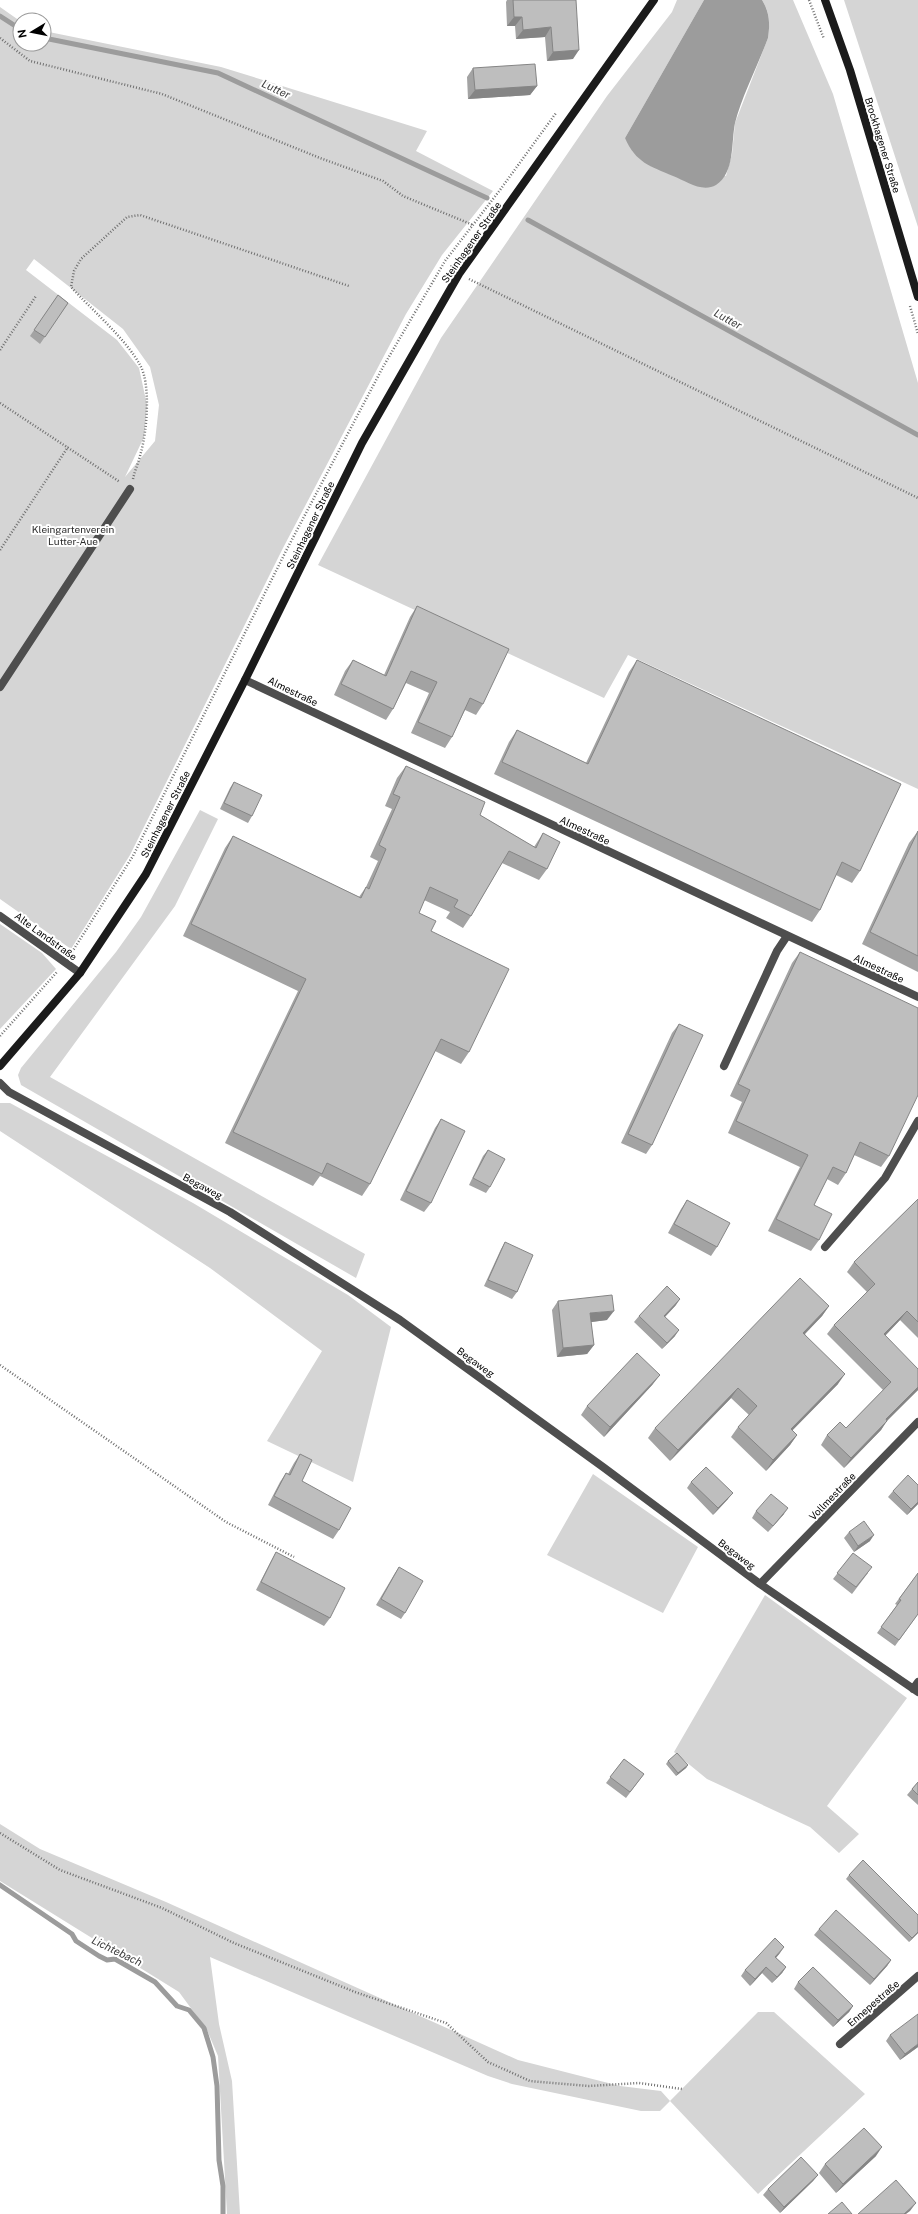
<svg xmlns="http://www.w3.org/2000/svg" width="918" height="2214" font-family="'Public Sans',sans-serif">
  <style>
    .green { fill: #d5d5d5; fill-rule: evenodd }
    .water { fill: #9c9c9c }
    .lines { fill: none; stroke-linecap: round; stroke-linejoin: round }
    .stream { stroke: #9c9c9c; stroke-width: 5 }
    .path { stroke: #707070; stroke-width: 2.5; stroke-dasharray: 1 2; stroke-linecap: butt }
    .service { stroke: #4e4e4e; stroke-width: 8 }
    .minor { stroke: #4e4e4e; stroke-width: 8 }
    .secondary { stroke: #1b1b1b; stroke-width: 8 }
    .wall { fill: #a3a3a3 }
    .shaded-wall { fill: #858585 }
    .building { fill: #bebebe; stroke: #858585 }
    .labels { text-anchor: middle; stroke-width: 4; stroke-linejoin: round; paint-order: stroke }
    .street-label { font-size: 10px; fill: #000; stroke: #fff }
    .park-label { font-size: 10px; fill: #2c2c2c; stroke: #fff }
    .water-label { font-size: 11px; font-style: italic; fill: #3d3d3d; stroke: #fff }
  </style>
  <rect width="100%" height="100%" fill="#fff"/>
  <path class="green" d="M677,0H704L625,138L726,176L732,154L735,123L768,38C770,23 770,13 762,0H793L833,94L918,383V789L628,655L604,698L318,565L441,338L607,96L672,12Z
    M844,0H918V227Z
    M0,7L20,21V44H44V31L221,67L427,131L416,151L493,191L442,255L406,314L283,548L130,855L71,949L0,899ZM34,259L123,329L150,367L159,405L155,441L125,477L144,437L147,405L139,368L117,340L26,270Z
    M200,810L218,819L175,906L50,1077L365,1254L356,1278L21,1085L18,1075L21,1068L116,952L141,917Z
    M0,924L42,953L56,969L0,1029Z
    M0,1103H10L193,1203L348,1295L391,1327L353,1482L267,1441L322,1351L210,1268L0,1131Z
    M593,1474L698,1547L663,1613L547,1555Z
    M765,1595L907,1698L827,1806L859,1834L839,1853L810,1827L707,1779L674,1752Z
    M0,1824L40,1849L166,1902L518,2060L620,2086L661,2091L670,2101L758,2012H774L865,2094L758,2194L670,2101L660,2111H641L512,2084L488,2076L210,1957L219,2024L232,2081L240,2214H227L218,2056L207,2030L179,1992L0,1881Z"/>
  <path class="water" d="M704,0H762C770,13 770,24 768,38C758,65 742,96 735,123C731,143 735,173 716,185C702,193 686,181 673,176C650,166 636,163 625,138Z"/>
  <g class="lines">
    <path class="stream" d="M0,16L20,29
      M44,38L218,73L487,198
      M528,220L918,435
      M0,1885L72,1934L76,1941L99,1956L107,1960L115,1959L155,1982L177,2006L189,2010L204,2028L213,2057L217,2086L219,2160L223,2186V2214"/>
    <path class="path" d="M809,0L824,39
      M0,38L30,61L162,94L320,158L383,181L403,196L473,225
      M469,279L918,498
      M910,306L918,334
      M0,350L36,296
      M0,403L120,482
      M133,479C135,470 139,461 141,452C147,431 151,384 140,365C126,339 91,309 71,287L74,271L81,259L127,217L140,215L349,286
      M0,550L68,447
      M72,952L133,856L287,549L383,367L445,261L500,190L556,113
      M0,1036L57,972
      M0,1365L226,1522L294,1557
      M0,1833L60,1870L162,1908L234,1943L355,1992L446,2023L488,2062L530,2081L589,2086L639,2083L682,2089"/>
    <path class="service" d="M0,687L130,489
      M724,1066L777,951L787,936
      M825,1247L885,1178L918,1121"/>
    <path class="minor" d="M245,680L918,997
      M0,916L80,973
      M0,1083L9,1092L230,1212L400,1320L603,1467L760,1584L918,1692
      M760,1584L918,1422
      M913,1689L918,1682
      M840,2044L918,1976"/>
    <path class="secondary" d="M825,0L850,70L918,297
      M0,1066L80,973L146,874L245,680L362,443L459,274L654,0"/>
  </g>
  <path class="wall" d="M507,0H576L573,59L547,61L545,37L516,39L515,26H507L506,2Z
    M473,68L537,86L530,95L468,99L467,77Z
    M58,295L68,303L40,344L30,336Z
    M417,606L483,704L476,715L465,710L452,737L445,748L411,733L429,693L406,683L393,709L386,720L334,695L345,671L353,660L384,675L410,617Z
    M637,660L860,871L852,883L836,875L820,910L812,922L494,774L509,742L517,730L586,763L629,672Z
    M406,766L480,815L534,847L543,833L547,869L539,880L502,863L471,916L463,928L446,918L450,912L424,900L419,913L431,931L469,1052L461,1064L435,1051L370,1184L362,1196L320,1176L313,1186L225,1143L298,991L183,936L225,848L233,836L359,897L366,887L378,861L370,857L392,809L385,806L397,778Z
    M234,782L252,816L248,823L220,809L230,788Z
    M918,831V972L862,944L909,843Z
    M800,952L889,1156L881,1167L854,1155L846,1173L838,1185L827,1179L814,1205L819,1240L811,1251L768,1231L800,1167L728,1133L742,1102L730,1096L792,963Z
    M679,1024L652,1145L646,1154L621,1143L672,1033Z
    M441,1119L431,1203L424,1212L400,1200L435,1128Z
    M488,1150L490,1187L486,1193L469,1185L483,1156Z
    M918,1199V1338L900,1320L885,1336L918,1390L887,1420L881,1430L844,1468L821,1445L827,1435L846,1428L883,1390L827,1334L834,1325L867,1292L847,1272L854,1262Z
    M687,1200L717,1247L711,1256L668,1233L681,1209Z
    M505,1242L517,1292L512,1299L484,1286L501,1249Z
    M558,1301L607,1320L591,1322L594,1345L587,1354L557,1357L552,1310Z
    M676,1305L665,1317L675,1336L662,1349L634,1322L639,1316Z
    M829,1306L822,1316L805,1334L838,1384L792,1430L797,1435L790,1445L766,1471L731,1437L738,1427L749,1415L731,1398L670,1461L648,1438L655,1428Z
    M653,1384L604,1437L581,1415L587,1406Z
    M300,1454L302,1481L339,1530L333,1539L268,1505L280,1482L286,1473L288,1474L294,1463Z
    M691,1482L728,1499L713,1515L687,1488Z
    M893,1491L918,1504L907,1515L888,1497Z
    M756,1511L784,1514L768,1532L752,1518Z
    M849,1532L870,1541L854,1552L844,1538Z
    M276,1552L330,1618L324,1626L256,1590L271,1561Z
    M853,1553L868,1573L852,1594L833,1579Z
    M399,1567L405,1613L401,1619L376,1605L395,1573Z
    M918,1573V1614L895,1646L877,1633L897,1605L895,1604Z
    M624,1759L644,1774L626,1798L606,1783Z
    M668,1761L688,1765L686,1768L676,1776L666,1764Z
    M918,1782V1805L907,1795L912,1789Z
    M849,1875L918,1915V1933L909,1942L846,1879Z
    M819,1929L891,1960L887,1966L870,1985L814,1935Z
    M780,1953L776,1958L786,1967L782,1973L772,1983L762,1973L750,1986L741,1976L745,1970Z
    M798,1982L853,2006L849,2012L833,2027L794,1989Z
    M890,2035L918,2047L900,2060L886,2041Z
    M876,2156L836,2193L819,2173L825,2164Z
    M818,2175L813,2181L780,2213L763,2195L768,2189Z"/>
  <path class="shaded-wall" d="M514,17H522L515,26H507Z
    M551,27L545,37L516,39L523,30Z
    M579,50L573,59L547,61L553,52Z
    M537,86L530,95L468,99L475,90Z
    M680,1299L676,1305L660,1322L664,1316Z
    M829,1306L822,1316L796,1343L803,1333Z
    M614,1311L607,1320L584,1323L590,1313Z
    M907,1311L900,1320L877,1344L884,1334Z
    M679,1330L675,1336L662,1349L667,1343Z
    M594,1345L587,1354L557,1357L563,1348Z
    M845,1374L838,1384L784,1439L791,1429Z
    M660,1375L653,1384L604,1437L610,1427Z
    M918,1387V1390L879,1429L886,1419Z
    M738,1388L731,1398L670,1461L678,1450Z
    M887,1421L881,1430L844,1468L851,1458Z
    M797,1435L790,1445L766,1471L773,1460Z
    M733,1493L728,1499L713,1515L718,1508Z
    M918,1502V1504L907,1515L911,1509Z
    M788,1508L784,1514L768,1532Z
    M874,1535L870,1541L854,1552L858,1546Z
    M688,1765L686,1768L676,1776L678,1773Z
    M918,1932V1933L909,1942L912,1938Z
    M784,1947L780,1953L771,1963L775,1957Z
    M891,1960L887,1966L870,1985L874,1979Z
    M766,1967L762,1973L750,1986L755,1979Z
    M786,1967L782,1973L772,1983L777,1977Z
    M853,2006L849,2012L833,2027L838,2020Z
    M918,2044V2047L900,2060L905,2054Z
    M882,2147L876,2156L836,2193L843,2184Z
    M818,2175L813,2181L780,2213L784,2207Z
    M916,2203L910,2211L906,2214H904Z"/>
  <path class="building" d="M513,0H576L579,50L553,52L551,27L523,30L522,17H514Z
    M535,64L537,86L475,90L473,68Z
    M58,295L68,303L45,337L34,330Z
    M417,606L509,649L483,704L470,698L452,737L418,722L437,682L411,671L393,709L341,684L353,660L386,676Z
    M637,660L901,784L860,871L842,862L820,910L502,762L517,730L588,764Z
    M406,766L485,802L480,815L536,848L543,833L560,842L547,869L509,851L471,916L454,907L458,900L430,887L419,913L436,921L431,931L509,969L469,1052L441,1039L370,1184L327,1163L322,1174L233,1132L306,979L191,924L233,836L361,898L366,887L369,889L386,849L379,845L400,797L393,794Z
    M234,782L262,795L252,816L224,803Z
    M918,831V956L870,932Z
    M800,952L918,1008V1095L889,1156L860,1142L846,1173L833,1167L814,1205L832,1214L819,1240L776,1219L808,1155L736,1121L750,1090L738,1084Z
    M679,1024L703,1035L652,1145L628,1134Z
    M441,1119L465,1131L431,1203L406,1191Z
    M488,1150L505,1159L490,1187L473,1178Z
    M918,1199V1322L907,1311L884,1334L918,1369V1387L886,1419L887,1421L851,1458L827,1435L840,1422L846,1428L891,1382L834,1325L875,1284L854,1262Z
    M687,1200L730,1223L717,1247L674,1224Z
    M505,1242L533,1255L517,1292L488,1280Z
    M800,1278L829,1306L803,1333L845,1374L791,1429L797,1435L773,1460L738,1427L757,1406L738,1388L678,1450L655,1428Z
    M667,1286L680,1299L664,1316L679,1330L667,1343L639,1316Z
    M612,1295L614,1311L590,1313L594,1345L563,1348L558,1301Z
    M637,1353L660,1375L610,1427L587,1406Z
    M300,1454L312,1460L302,1481L351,1508L339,1530L274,1496L286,1473L290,1475Z
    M706,1467L733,1493L718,1508L691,1482Z
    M908,1475L918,1485V1502L911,1509L893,1491Z
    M771,1494L788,1508L773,1526L756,1511Z
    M864,1521L874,1535L858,1546L849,1532Z
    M276,1552L345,1588L330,1618L261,1582Z
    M853,1553L872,1567L856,1587L837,1573Z
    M399,1567L423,1581L405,1613L381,1599Z
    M918,1573V1614L899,1640L881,1627L901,1600L899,1599Z
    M677,1753L688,1765L678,1773L668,1761Z
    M624,1759L644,1774L630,1792L610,1777Z
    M918,1782V1795L912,1789Z
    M863,1860L918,1915V1932L912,1938L849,1875Z
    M836,1910L891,1960L874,1979L819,1929Z
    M775,1938L784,1947L775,1957L786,1967L777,1977L766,1967L755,1979L745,1970Z
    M813,1967L853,2006L838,2020L798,1982Z
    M918,2014V2044L905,2054L890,2035Z
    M864,2128L882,2147L843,2184L825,2164Z
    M801,2157L818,2175L784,2207L768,2189Z
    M896,2180L916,2203L904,2214H858Z
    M842,2202L852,2214H828Z"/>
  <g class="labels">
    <g class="street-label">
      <text transform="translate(883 145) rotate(73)" y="4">Brockhagener Straße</text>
      <text transform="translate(471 242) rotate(-55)" y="4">Steinhagener Straße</text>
      <text transform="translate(310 525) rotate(-64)" y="4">Steinhagener Straße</text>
      <text transform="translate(293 691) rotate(26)" y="4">Almestraße</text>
      <text transform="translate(165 814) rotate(-63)" y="4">Steinhagener Straße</text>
      <text transform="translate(585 830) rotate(25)" y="4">Almestraße</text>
      <text transform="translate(46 936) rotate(36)" y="4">Alte Landstraße</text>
      <text transform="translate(879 968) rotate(25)" y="4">Almestraße</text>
      <text transform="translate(203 1186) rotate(28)" y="4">Begaweg</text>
      <text transform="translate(476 1362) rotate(36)" y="4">Begaweg</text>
      <text transform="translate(832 1496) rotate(-46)" y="4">Vollmestraße</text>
      <text transform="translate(737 1554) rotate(37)" y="4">Begaweg</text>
      <text transform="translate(873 2003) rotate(-41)" y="4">Ennepestraße</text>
    </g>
    <g class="park-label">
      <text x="73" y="533">Kleingartenverein<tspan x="73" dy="12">Lutter-Aue</tspan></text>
    </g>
    <g class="water-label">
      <text transform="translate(276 89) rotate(25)" y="4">Lutter</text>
      <text transform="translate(728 319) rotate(29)" y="4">Lutter</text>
      <text transform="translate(117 1951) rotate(26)" y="4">Lichtebach</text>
    </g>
  </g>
  <g transform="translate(32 32) rotate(260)"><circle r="19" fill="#ffffff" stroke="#999999"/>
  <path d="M0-3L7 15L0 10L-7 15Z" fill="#000000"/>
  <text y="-6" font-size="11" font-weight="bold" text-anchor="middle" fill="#000000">N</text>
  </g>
</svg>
